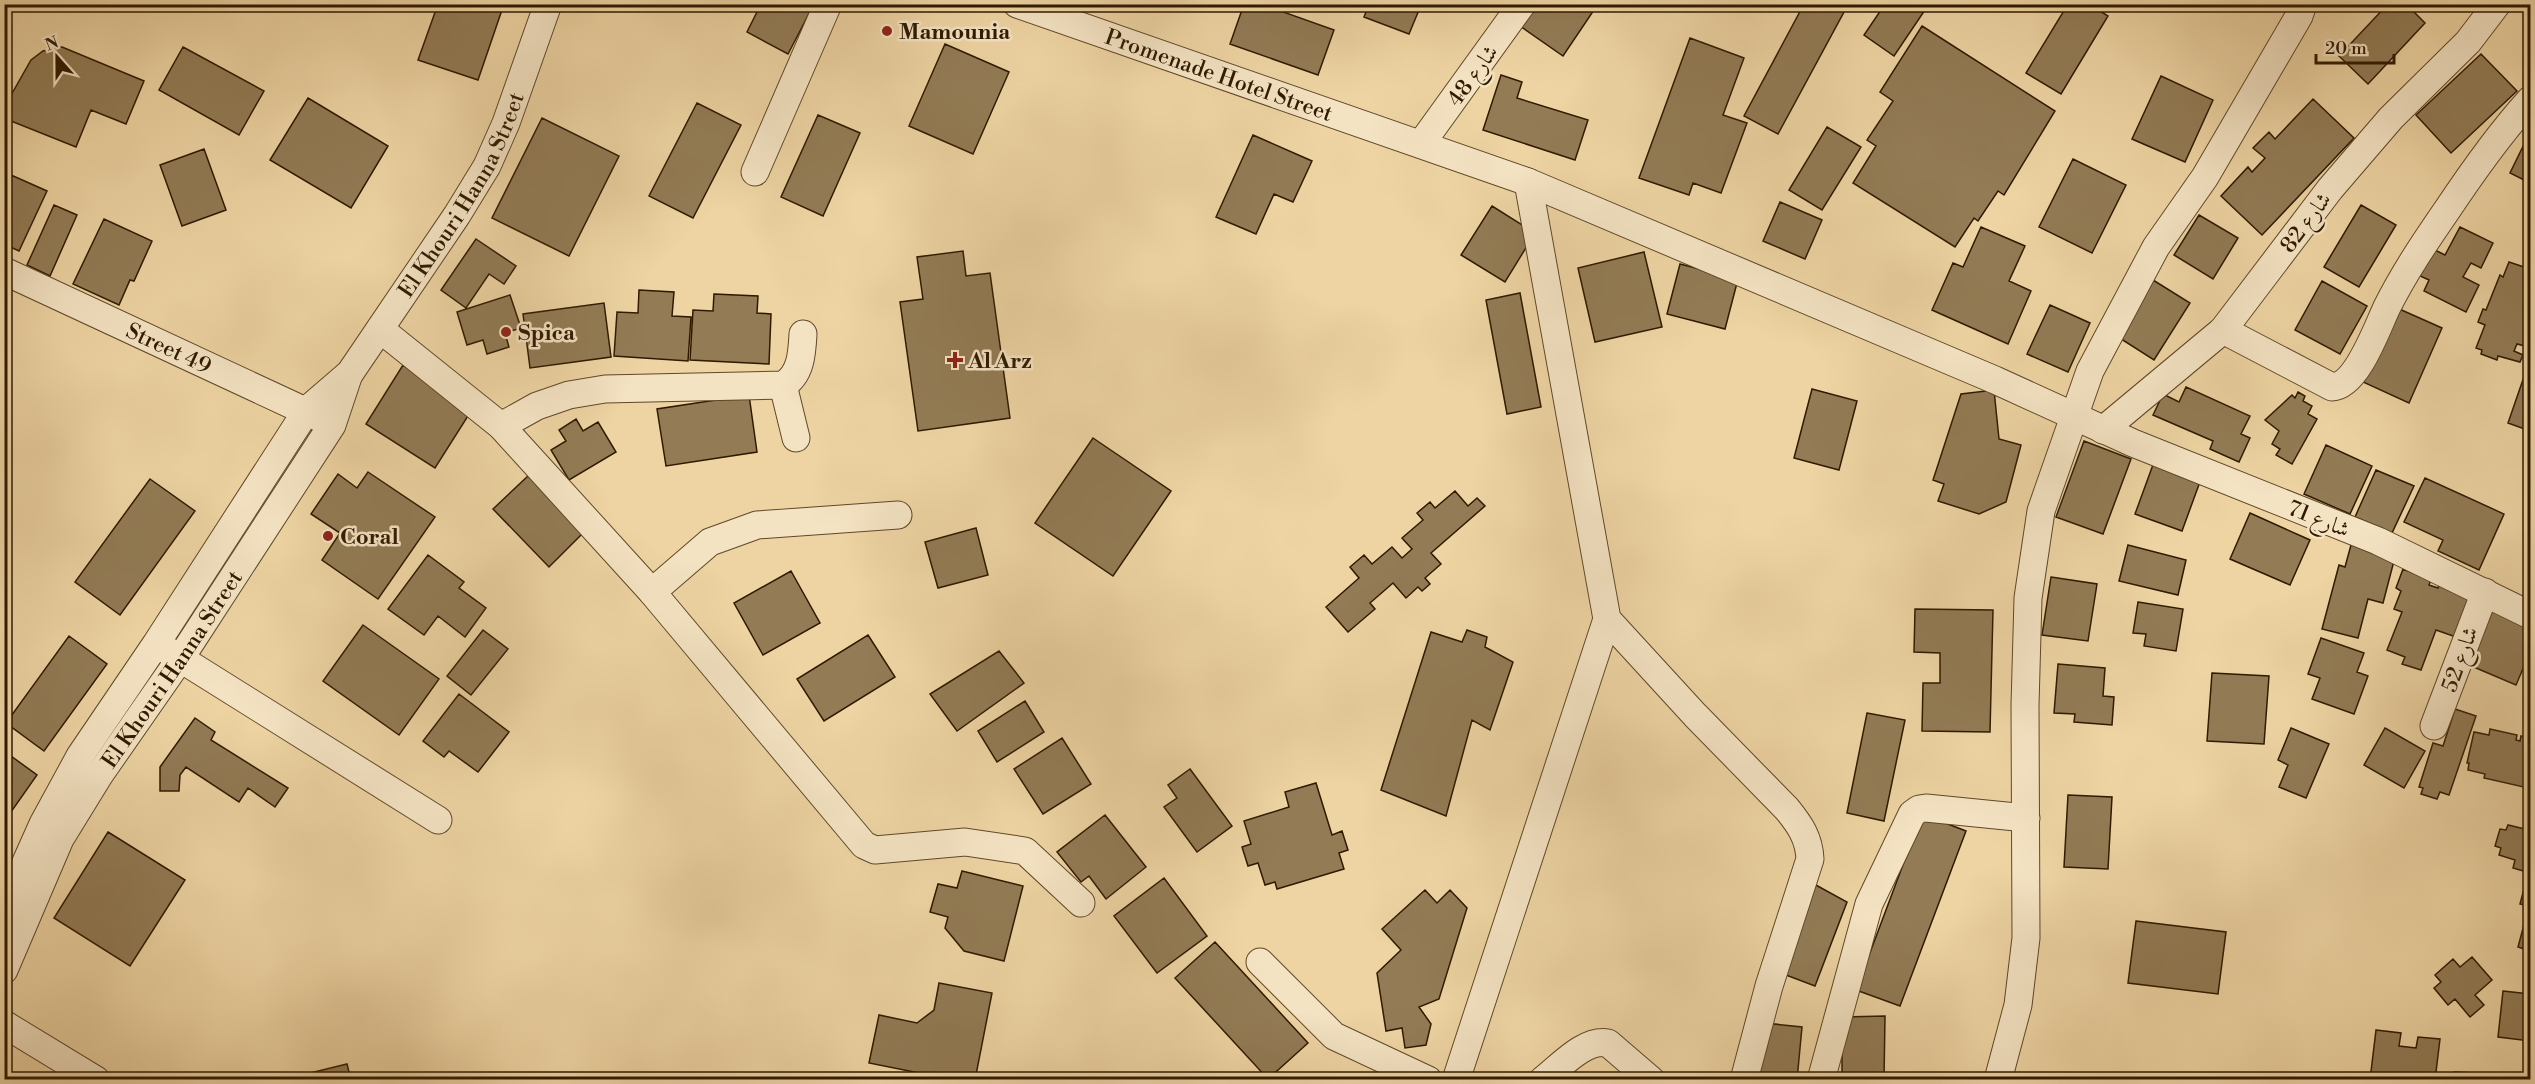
<svg xmlns="http://www.w3.org/2000/svg" width="2535" height="1084" font-family="'Libre Bodoni',Amiri,serif">
  <style>
    .building { fill: #927b55; stroke: #2f1a00; stroke-width: 1.5 }
    .lines { fill: none; stroke-linecap: round; stroke-linejoin: round }
    .minor-casing { stroke: #5f4829; stroke-width: 29 }
    .minor { stroke: #f4e3c3; stroke-width: 27 }
    .poi-dot { fill: #8f2418; stroke: #f4e3c3; stroke-width: 2 }
    .labels { text-anchor: middle; stroke-width: 5; stroke-linejoin: round; paint-order: stroke }
    .poi-label { font-size: 22px; font-weight: bold; fill: #2f1a00; stroke: #f4e3c3; text-anchor: start }
    .street-label { font-size: 22px; fill: #2f1a00; stroke: #f4e3c3 }
  </style>
  <rect width="100%" height="100%" fill="#eed4a3"/>
  <filter id="stains"><feTurbulence type="fractalNoise" baseFrequency=".00333" numOctaves="4"/><feColorMatrix values="0 0 0 0 .2 0 0 0 0 .09 0 0 0 0 .02 0 0 0 .5 -.17"/></filter>
  <radialGradient id="worn" r=".72"><stop offset=".6" stop-color="#630" stop-opacity="0"/><stop offset="1" stop-color="#630" stop-opacity=".3"/></radialGradient>
  <path class="building" d="M438,4H504L478,80L418,60Z
    M761,4H814L788,54L747,32Z
    M1244,4H1261L1334,30L1318,75L1230,44Z
    M1369,4H1404L1419,10L1409,34L1364,17Z
    M1534,4H1598L1563,56L1520,26Z
    M1804,4H1830L1844,12L1778,134L1744,116Z
    M1885,4H1929L1894,56L1864,35Z
    M2068,4H2089L2108,16L2061,94L2026,73Z
    M2388,4H2406L2425,23L2368,84L2339,56Z
    M1922,26L2055,111L2004,195L1998,191L1978,221L1974,218L1955,247L1853,183L1876,146L1867,140L1893,101L1880,92Z
    M1690,38L1744,58L1723,115L1747,123L1721,193L1693,183L1689,195L1639,178Z
    M945,44L1009,72L973,154L909,126Z
    M62,47L144,81L126,124L91,110L76,147L6,119L10,97L31,60L43,51Z
    M183,47L264,91L239,135L159,90Z
    M2481,54L2517,91L2451,153L2416,115Z
    M1501,75L1522,82L1517,98L1588,120L1575,160L1483,130Z
    M2161,76L2213,100L2185,162L2132,139Z
    M308,98L388,146L351,208L270,160Z
    M2313,99L2354,138L2262,235L2221,196L2248,167L2252,172L2265,158L2253,148L2269,132L2275,139Z
    M697,103L741,125L693,218L649,196Z
    M818,115L860,133L823,216L781,197Z
    M542,118L619,156L569,256L492,218Z
    M1827,127L1861,147L1822,210L1789,190Z
    M2530,132V183L2510,173Z
    M1253,135L1312,161L1293,202L1274,194L1256,234L1216,217Z
    M204,149L226,210L182,226L160,165Z
    M2073,159L2126,185L2092,253L2039,227Z
    M11,175L47,191L19,251L4,244V189Z
    M1780,202L1822,220L1805,259L1763,241Z
    M54,205L77,215L50,276L27,265Z
    M2361,205L2396,225L2359,287L2324,267Z
    M1492,206L1535,233L1505,282L1461,255Z
    M2199,215L2238,238L2213,279L2174,255Z
    M104,219L152,241L134,281L130,280L119,305L73,284Z
    M1981,227L2025,246L2009,281L2031,291L2008,344L1932,310L1953,263L1963,267Z
    M2460,227L2493,243L2481,268L2471,263L2463,277L2479,285L2466,312L2424,291L2429,280L2420,276L2433,249L2445,255Z
    M476,239L516,266L504,284L489,274L466,308L441,290Z
    M963,251L966,276L990,273L1010,418L918,431L900,302L923,299L917,257Z
    M1644,252L1662,327L1595,342L1578,268Z
    M2509,262L2527,268L2530,264V308L2524,326L2530,328V331L2525,346L2517,344L2514,351L2523,355L2520,362L2498,356L2497,360L2481,354L2482,350L2476,348L2485,325L2478,322L2483,309L2486,310L2500,275L2503,277Z
    M1680,264L1738,279L1725,329L1667,314Z
    M2153,280L2190,303L2154,360L2118,337Z
    M2322,281L2367,306L2340,354L2295,330Z
    M639,290L674,292L672,316L691,317L688,361L614,356L617,312L638,313Z
    M1520,293L1541,407L1507,414L1486,300Z
    M714,294L758,296L757,313L771,314L769,364L690,360L693,310L713,311Z
    M510,295L521,328L505,333L509,347L487,354L483,340L467,345L457,312Z
    M604,303L611,357L530,368L523,314Z
    M2050,305L2090,323L2068,372L2027,354Z
    M2397,308L2442,328L2409,403L2363,382Z
    M403,365L473,408L435,468L366,424Z
    M2527,368L2530,369V431L2508,423Z
    M2186,387L2250,416L2241,434L2250,438L2239,462L2210,449L2213,441L2153,415L2163,394L2179,402Z
    M1812,389L1857,401L1839,470L1794,458Z
    M1994,390L1999,439L2021,445L2006,502L1979,514L1938,501L1944,484L1933,480L1961,394Z
    M2298,392L2305,396L2303,401L2312,406L2308,414L2317,419L2292,464L2276,455L2280,449L2272,444L2279,431L2265,420L2292,395L2295,398Z
    M749,395L757,452L666,466L657,409Z
    M576,419L583,431L598,422L616,452L569,480L551,450L566,441L559,430Z
    M1093,438L1171,491L1113,576L1035,523Z
    M2084,441L2131,459L2103,534L2056,517Z
    M2326,445L2372,466L2350,514L2304,494Z
    M2154,462L2201,479L2182,531L2135,514Z
    M2376,470L2414,486L2392,533L2355,517Z
    M368,472L435,517L378,599L322,560L340,533L311,514L338,474L357,488Z
    M529,475L584,532L549,567L493,509Z
    M2425,478L2504,514L2479,570L2438,551L2443,540L2404,522Z
    M150,479L195,511L120,615L75,582Z
    M1455,491L1468,506L1477,498L1485,506L1431,553L1441,564L1425,578L1430,584L1422,591L1418,587L1406,598L1393,583L1370,603L1375,609L1348,632L1326,607L1359,578L1350,567L1364,555L1372,564L1392,547L1402,558L1412,549L1402,538L1423,520L1417,513L1430,502L1435,508Z
    M2250,513L2310,540L2290,585L2230,559Z
    M976,528L988,575L938,588L925,542Z
    M2128,545L2186,560L2178,595L2119,581Z
    M2351,545L2395,557L2383,603L2368,599L2358,638L2322,629L2339,565L2345,567Z
    M428,555L464,582L459,588L486,608L465,637L438,616L424,635L388,609Z
    M2403,569L2431,580L2429,585L2438,588L2439,585L2472,597L2456,637L2436,630L2421,670L2402,664L2405,657L2387,650L2402,612L2394,609L2401,591L2396,588Z
    M791,571L820,623L763,655L734,603Z
    M2051,577L2097,584L2088,641L2042,635Z
    M2138,602L2183,609L2176,651L2144,646L2146,634L2133,633Z
    M2486,607L2530,626V652L2516,685L2462,662Z
    M1915,609L1993,610L1990,732L1922,731L1923,683H1940V653L1914,652Z
    M363,625L439,679L399,735L323,681Z
    M483,630L508,649L471,695L447,676Z
    M1467,630L1487,637L1485,647L1513,662L1490,730L1472,720L1446,816L1381,790L1431,632L1462,642Z
    M868,635L895,677L824,721L797,679Z
    M69,636L107,664L44,751L6,723Z
    M2321,638L2364,653L2357,672L2368,676L2354,714L2312,699L2320,678L2308,674Z
    M999,651L1024,683L957,731L930,694Z
    M2058,664L2105,668L2103,696L2114,697L2112,725L2074,722L2075,714L2054,713Z
    M2212,673L2269,676L2264,744L2207,741Z
    M459,694L509,732L478,772L449,751L444,757L423,741Z
    M1025,701L1044,732L997,762L978,731Z
    M2455,709L2476,716L2449,795L2440,792L2437,799L2421,794L2423,788L2419,787L2433,743L2443,746Z
    M1867,713L1905,720L1884,821L1847,813Z
    M195,718L215,732L211,740L288,788L275,807L248,788L239,802L186,767L180,775L179,791H160V767Z
    M2291,728L2329,744L2306,798L2279,787L2288,765L2278,760Z
    M2385,728L2425,751L2404,788L2364,765Z
    M2490,729L2517,735L2516,740L2520,741L2521,736L2530,738V783L2528,788L2484,778L2485,774L2468,770L2469,763H2467L2474,732L2489,735Z
    M1062,738L1091,784L1043,814L1014,769Z
    M11,756L37,775L4,822V766Z
    M1190,769L1232,826L1197,852L1164,807L1177,798L1168,785Z
    M1316,783L1332,835L1342,831L1348,850L1339,853L1344,869L1277,889L1275,882L1265,885L1258,863L1248,866L1242,847L1251,844L1244,821L1289,807L1285,792Z
    M2068,795L2112,797L2108,869L2064,867Z
    M1922,814L1966,831L1900,1006L1856,990Z
    M1105,815L1146,867L1106,899L1089,876L1081,882L1057,852Z
    M2528,819L2530,820V873L2513,868L2515,860L2499,855L2501,848L2495,846L2500,829L2506,830L2508,825L2525,829Z
    M108,832L185,880L130,966L54,918Z
    M962,871L1023,886L1004,961L964,951L945,928L948,917L930,912L938,884L957,888Z
    M1164,878L1207,936L1157,973L1114,916Z
    M1814,884L1847,902L1815,986L1786,975Z
    M2524,889L2530,891V951L2518,947L2529,906L2520,904Z
    M1425,890L1437,903L1450,890L1467,908L1439,999L1419,1007L1431,1024L1426,1045L1405,1048L1402,1028L1386,1031L1377,973L1401,950L1382,929Z
    M2136,921L2226,932L2218,994L2128,983Z
    M1215,942L1308,1043L1268,1079L1175,978Z
    M2472,957L2492,980L2475,995L2484,1005L2470,1017L2455,999L2448,1005L2434,988L2441,982L2435,975L2453,959L2460,967Z
    M939,983L992,993L975,1080H954L869,1063L879,1015L917,1023L934,1010Z
    M2503,991L2530,994V1041L2498,1037Z
    M1885,1016L1884,1080H1842V1017Z
    M1765,1023L1802,1027L1797,1080H1759Z
    M2376,1030L2401,1033L2399,1046L2416,1048L2418,1037L2440,1039L2435,1080H2370Z
    M347,1064L351,1080H312L310,1073Z
    M2454,1072L2513,1075V1080H2454Z"/>
  <g class="lines">
    <defs>
      <g id="minor">
        <path id="s1" d="M1017,4L1528,182L1995,380L2133,443L2378,541L2530,615"/>
        <path d="M1421,144L1522,4"/>
        <path d="M755,172L828,4"/>
        <path d="M1528,182L1607,619L1695,715L1787,809C1800,825 1809,838 1810,859L1769,986L1744,1080"/>
        <path id="s2" d="M4,271L320,418"/>
        <path d="M380,329L501,426L652,592L864,845L875,850L965,842L1025,851L1081,903"/>
        <path d="M2223,330L2332,387C2357,386 2377,328 2387,307C2404,273 2425,242 2447,210C2473,171 2499,134 2530,100"/>
        <path d="M783,385L796,438"/>
        <path d="M501,426L537,406L569,395L605,389L783,385C801,375 802,353 803,334"/>
        <path d="M2103,430L2223,330L2330,189L2391,118L2468,42L2497,4"/>
        <path d="M652,592L710,542L757,525L898,515"/>
        <path d="M165,649L438,820"/>
        <path d="M2434,726L2485,592"/>
        <path id="s3" d="M4,911L43,824L80,756L156,644L307,410L350,373L457,215L487,166L506,123L548,4"/>
        <path d="M1260,962L1334,1036L1428,1080"/>
        <path id="s4" d="M4,970L60,839L100,774L180,659L332,425L349,374"/>
        <path d="M4,1024L96,1080"/>
        <path d="M1456,1080L1607,619"/>
        <path d="M1543,1080C1561,1066 1584,1039 1608,1043L1651,1080"/>
        <path d="M1821,1080L1869,904L1912,814L1919,809L1926,808L2026,818"/>
        <path d="M1998,1080L2018,1005L2026,938L2025,705L2028,598L2041,511L2090,371L2156,247L2205,177L2299,16L2303,4"/>
      </g>
    </defs>
    <use href="#minor" class="minor-casing"/>
    <use href="#minor" class="minor"/>
  </g>
  <g class="poi-dot">
    <circle cx="887" cy="31" r="6"/>
    <circle cx="506" cy="332" r="6"/>
    <path d="M952 351h6v6h6v6h-6v6h-6v-6h-6v-6h6z"/>
    <circle cx="328" cy="536" r="6"/>
  </g>
  <g class="labels">
    <g class="poi-label">
      <text x="899" y="39">Mamounia</text>
      <text x="518" y="340">Spica</text>
      <text x="968" y="368">Al Arz</text>
      <text x="340" y="544">Coral</text>
    </g>
    <g class="street-label">
      <text dy="8" stroke="none"><textPath href="#s1" startOffset="214">Promenade Hotel Street</textPath></text>
      <text transform="translate(1472 75) rotate(-54)" y="8">شارع 48</text>
      <text dy="8" stroke="none"><textPath href="#s3" startOffset="854">El Khouri Hanna Street</textPath></text>
      <text transform="translate(2305 222) rotate(-53)" y="8">شارع 82</text>
      <text dy="8" stroke="none"><textPath href="#s2" startOffset="182">Street 49</textPath></text>
      <text transform="translate(2319 518) rotate(22)" y="8">شارع 71</text>
      <text transform="translate(2459 659) rotate(-70)" y="8">شارع 52</text>
      <text dy="8" stroke="none"><textPath href="#s4" startOffset="346">El Khouri Hanna Street</textPath></text>
    </g>
  </g>
  <rect width="2535" height="1084" fill="none" stroke="#eed4a3" stroke-width="24"/>
  <rect x="6" y="6" width="2523" height="1072" fill="none" stroke="#2f1a00" stroke-width="3"/>
  <rect x="12" y="12" width="2511" height="1060" fill="none" stroke="#2f1a00" stroke-width="1.5"/>
  <g transform="translate(57 57) rotate(339)" stroke="#f4e3c3" stroke-width="4.5" paint-order="stroke">
  <path d="M0-4.5L10 22L0 15L-10 22Z" fill="#2f1a00"/>
  <text y="-9" font-size="16" font-weight="bold" text-anchor="middle" fill="#2f1a00">N</text>
  </g>
  <path d="M2316 54v9h78v-9" fill="none" stroke="#2f1a00" stroke-width="3"/>
  <text x="2325" y="54" font-size="18" fill="#2f1a00" stroke="#f4e3c3" stroke-width="4.5" paint-order="stroke">20 m</text>
  <rect width="100%" height="100%" filter="url(#stains)"/>
  <rect width="100%" height="100%" fill="url(#worn)"/>
</svg>
